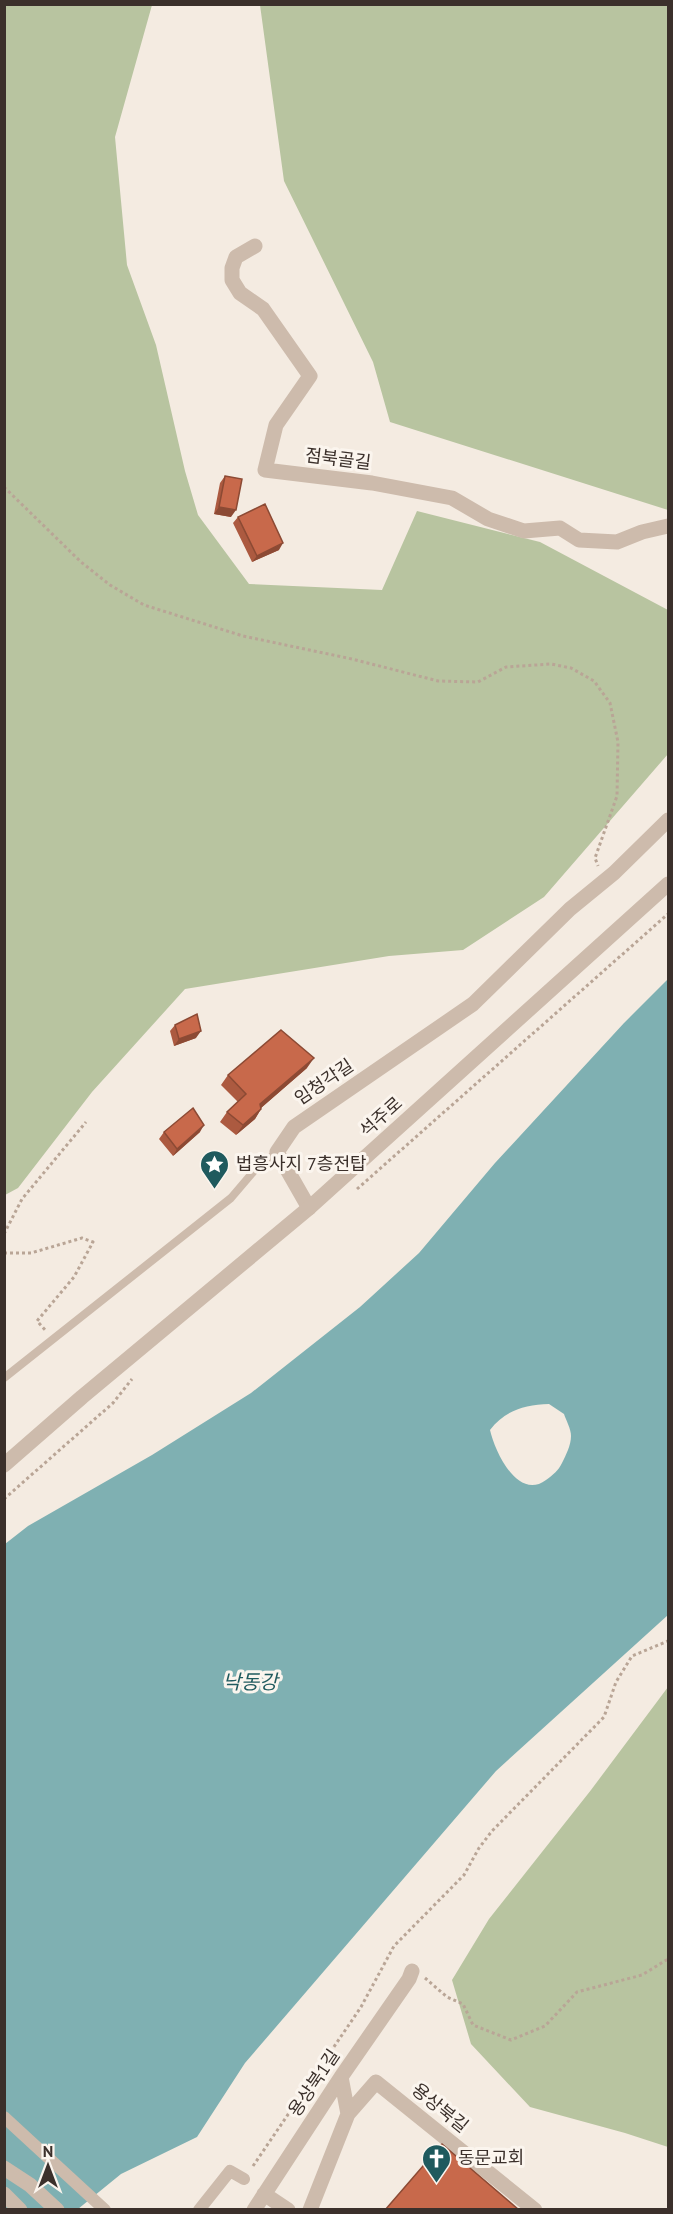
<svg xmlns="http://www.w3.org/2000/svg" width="673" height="2214" font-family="'PT Sans','Noto Sans KR',sans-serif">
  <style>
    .green { fill: #b8c4a0 }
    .water { fill: #7fb0b2; fill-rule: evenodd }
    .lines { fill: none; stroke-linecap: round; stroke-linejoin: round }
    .path { stroke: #b9a596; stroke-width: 3; stroke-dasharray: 3 3; stroke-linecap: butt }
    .service { stroke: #cdbbac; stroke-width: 8 }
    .pedestrian { stroke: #cdbbac; stroke-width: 12 }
    .minor { stroke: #cdbbac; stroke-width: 15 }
    .tertiary { stroke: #cdbbac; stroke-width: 15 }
    .wall { fill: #ac5a40 }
    .shaded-wall { fill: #8c4a34 }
    .building { fill: #c8694b; stroke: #8c4a34; stroke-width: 1.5 }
    .labels { text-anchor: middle; stroke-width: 6; stroke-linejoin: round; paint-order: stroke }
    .street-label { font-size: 18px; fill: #3b302b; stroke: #fbf5ee }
    .poi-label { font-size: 18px; fill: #3b302b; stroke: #fbf5ee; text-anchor: start }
    .water-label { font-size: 20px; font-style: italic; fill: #1f5a5e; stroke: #fbf5ee }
  </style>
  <rect width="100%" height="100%" fill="#f4ebe1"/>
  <path class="green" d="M4,5H152L115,137L127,265L156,345L185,471L198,515L249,584L382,590L417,511L540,542L668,610V754L544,897L463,950L389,956L185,989L92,1092L18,1188L5,1195Z
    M260,5H668V510L390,422L373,362L284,181Z
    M668,1687V2147L625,2133L530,2107L471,2044L452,1980L489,1919L591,1790Z"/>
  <path class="water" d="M668,979V1615L496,1771L245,2063L197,2137L121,2174L78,2209L5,2210V1544L28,1526L152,1455L251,1393L360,1307L419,1253L495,1163L624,1023ZM549,1404L564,1414C566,1420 571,1429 571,1436C571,1445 566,1455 562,1463C558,1471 554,1474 546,1480C518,1501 495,1452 490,1430C505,1410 525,1405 549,1404Z"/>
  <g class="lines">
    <path class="path" d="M4,487L81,562L110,585L144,605L243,636L352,659L438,681L478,682L506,667L551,664L571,668L594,681L610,703L618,742L617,796L595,858L598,866
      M357,1189L668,914
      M4,1234L22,1199L86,1122
      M4,1253H31L82,1238L93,1242L74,1277L37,1321L46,1331
      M4,1499L113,1403L132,1379
      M425,1978L447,1997L463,2004L473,2025L511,2040L545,2026L577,1992L642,1975L668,1959
      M253,2166L361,2007L394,1946L464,1875L479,1848L492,1831L604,1717L616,1682L632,1656L668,1641"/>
    <path class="service" d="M4,1378L231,1198L254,1171L277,1152"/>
    <path class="pedestrian" d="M4,2117L105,2210
      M199,2210L230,2171L244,2179"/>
    <path class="minor" d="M255,246L236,257L232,268V280L240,293L263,309L310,376L276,425L265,470L372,483L452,498L488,519L524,531L560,528L579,540L617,542L642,532L668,526
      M309,1208L277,1152L294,1127L473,1004L570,909L614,873L668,820
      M341,2077L348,2114
      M264,2194L288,2210
      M254,2210L341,2077L409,1979L412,1971
      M310,2210L348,2114L376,2082L535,2210"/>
    <path class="tertiary" d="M4,1465L82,1397L309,1208L668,884
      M4,2168L30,2185L57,2210
      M4,2194L20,2210"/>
  </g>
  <path class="wall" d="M225,476L231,517L214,514L220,483Z
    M238,517L279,550L252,562L233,523Z
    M175,1025L196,1038L174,1046L170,1031Z
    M307,1068L261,1108V1109L255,1119L236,1135L220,1122L227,1112L238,1102L221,1085L228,1075Z
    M164,1132H200L173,1156L159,1139Z"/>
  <path class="shaded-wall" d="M219,507L236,510L231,517L214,514Z
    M283,543L279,550L252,562L257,556Z
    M201,1031L196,1038L174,1046L179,1039Z
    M314,1058L307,1068L254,1114L260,1104Z
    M261,1109L255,1119L236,1135L243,1125Z
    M204,1125L200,1132L173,1156L177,1149Z"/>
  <path class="building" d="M225,476L242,479L236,510L219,507Z
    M265,504L283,543L257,556L238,517Z
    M197,1014L201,1031L179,1039L175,1025Z
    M281,1030L314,1058L260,1104L261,1109L243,1125L227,1112L246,1094L228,1075Z
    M193,1108L204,1125L177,1149L164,1132Z
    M442,2144L519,2210H385Z"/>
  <defs>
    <symbol id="sight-pin" viewBox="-11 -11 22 30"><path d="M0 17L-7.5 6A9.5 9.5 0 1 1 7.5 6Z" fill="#1f5a5e" stroke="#fbf5ee"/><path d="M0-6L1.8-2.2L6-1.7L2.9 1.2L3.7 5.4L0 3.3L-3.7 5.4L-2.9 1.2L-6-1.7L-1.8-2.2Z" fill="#fff"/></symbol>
    <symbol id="church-pin" viewBox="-11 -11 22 30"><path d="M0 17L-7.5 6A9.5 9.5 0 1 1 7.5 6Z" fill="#1f5a5e" stroke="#fbf5ee"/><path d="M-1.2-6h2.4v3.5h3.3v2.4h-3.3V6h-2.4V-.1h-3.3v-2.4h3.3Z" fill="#fff"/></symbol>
  </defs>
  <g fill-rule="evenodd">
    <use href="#sight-pin" x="198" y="1148" width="33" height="45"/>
    <use href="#church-pin" x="420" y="2142" width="33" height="45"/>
  </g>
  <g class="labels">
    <g class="street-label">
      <text transform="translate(338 459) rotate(7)" y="6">점북골길</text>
      <text transform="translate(324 1082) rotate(-34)" y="6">임청각길</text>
      <text transform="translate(381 1117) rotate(-42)" y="6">석주로</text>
      <text transform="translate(314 2083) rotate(-56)" y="6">용상북1길</text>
      <text transform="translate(440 2108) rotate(39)" y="6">용상북길</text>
    </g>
    <g class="poi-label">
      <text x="236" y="1170">법흥사지 7층전탑</text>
      <text x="458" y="2164">동문교회</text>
    </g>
    <g class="water-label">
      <text x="250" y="1689">낙동강</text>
    </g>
  </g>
  <rect width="673" height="2214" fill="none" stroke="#3b302b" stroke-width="12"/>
  <g transform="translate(48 2166)" stroke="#fbf5ee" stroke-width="4.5" paint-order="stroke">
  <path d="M0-4.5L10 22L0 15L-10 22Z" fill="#3b302b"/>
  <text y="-9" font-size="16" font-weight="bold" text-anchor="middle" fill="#3b302b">N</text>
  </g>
</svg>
